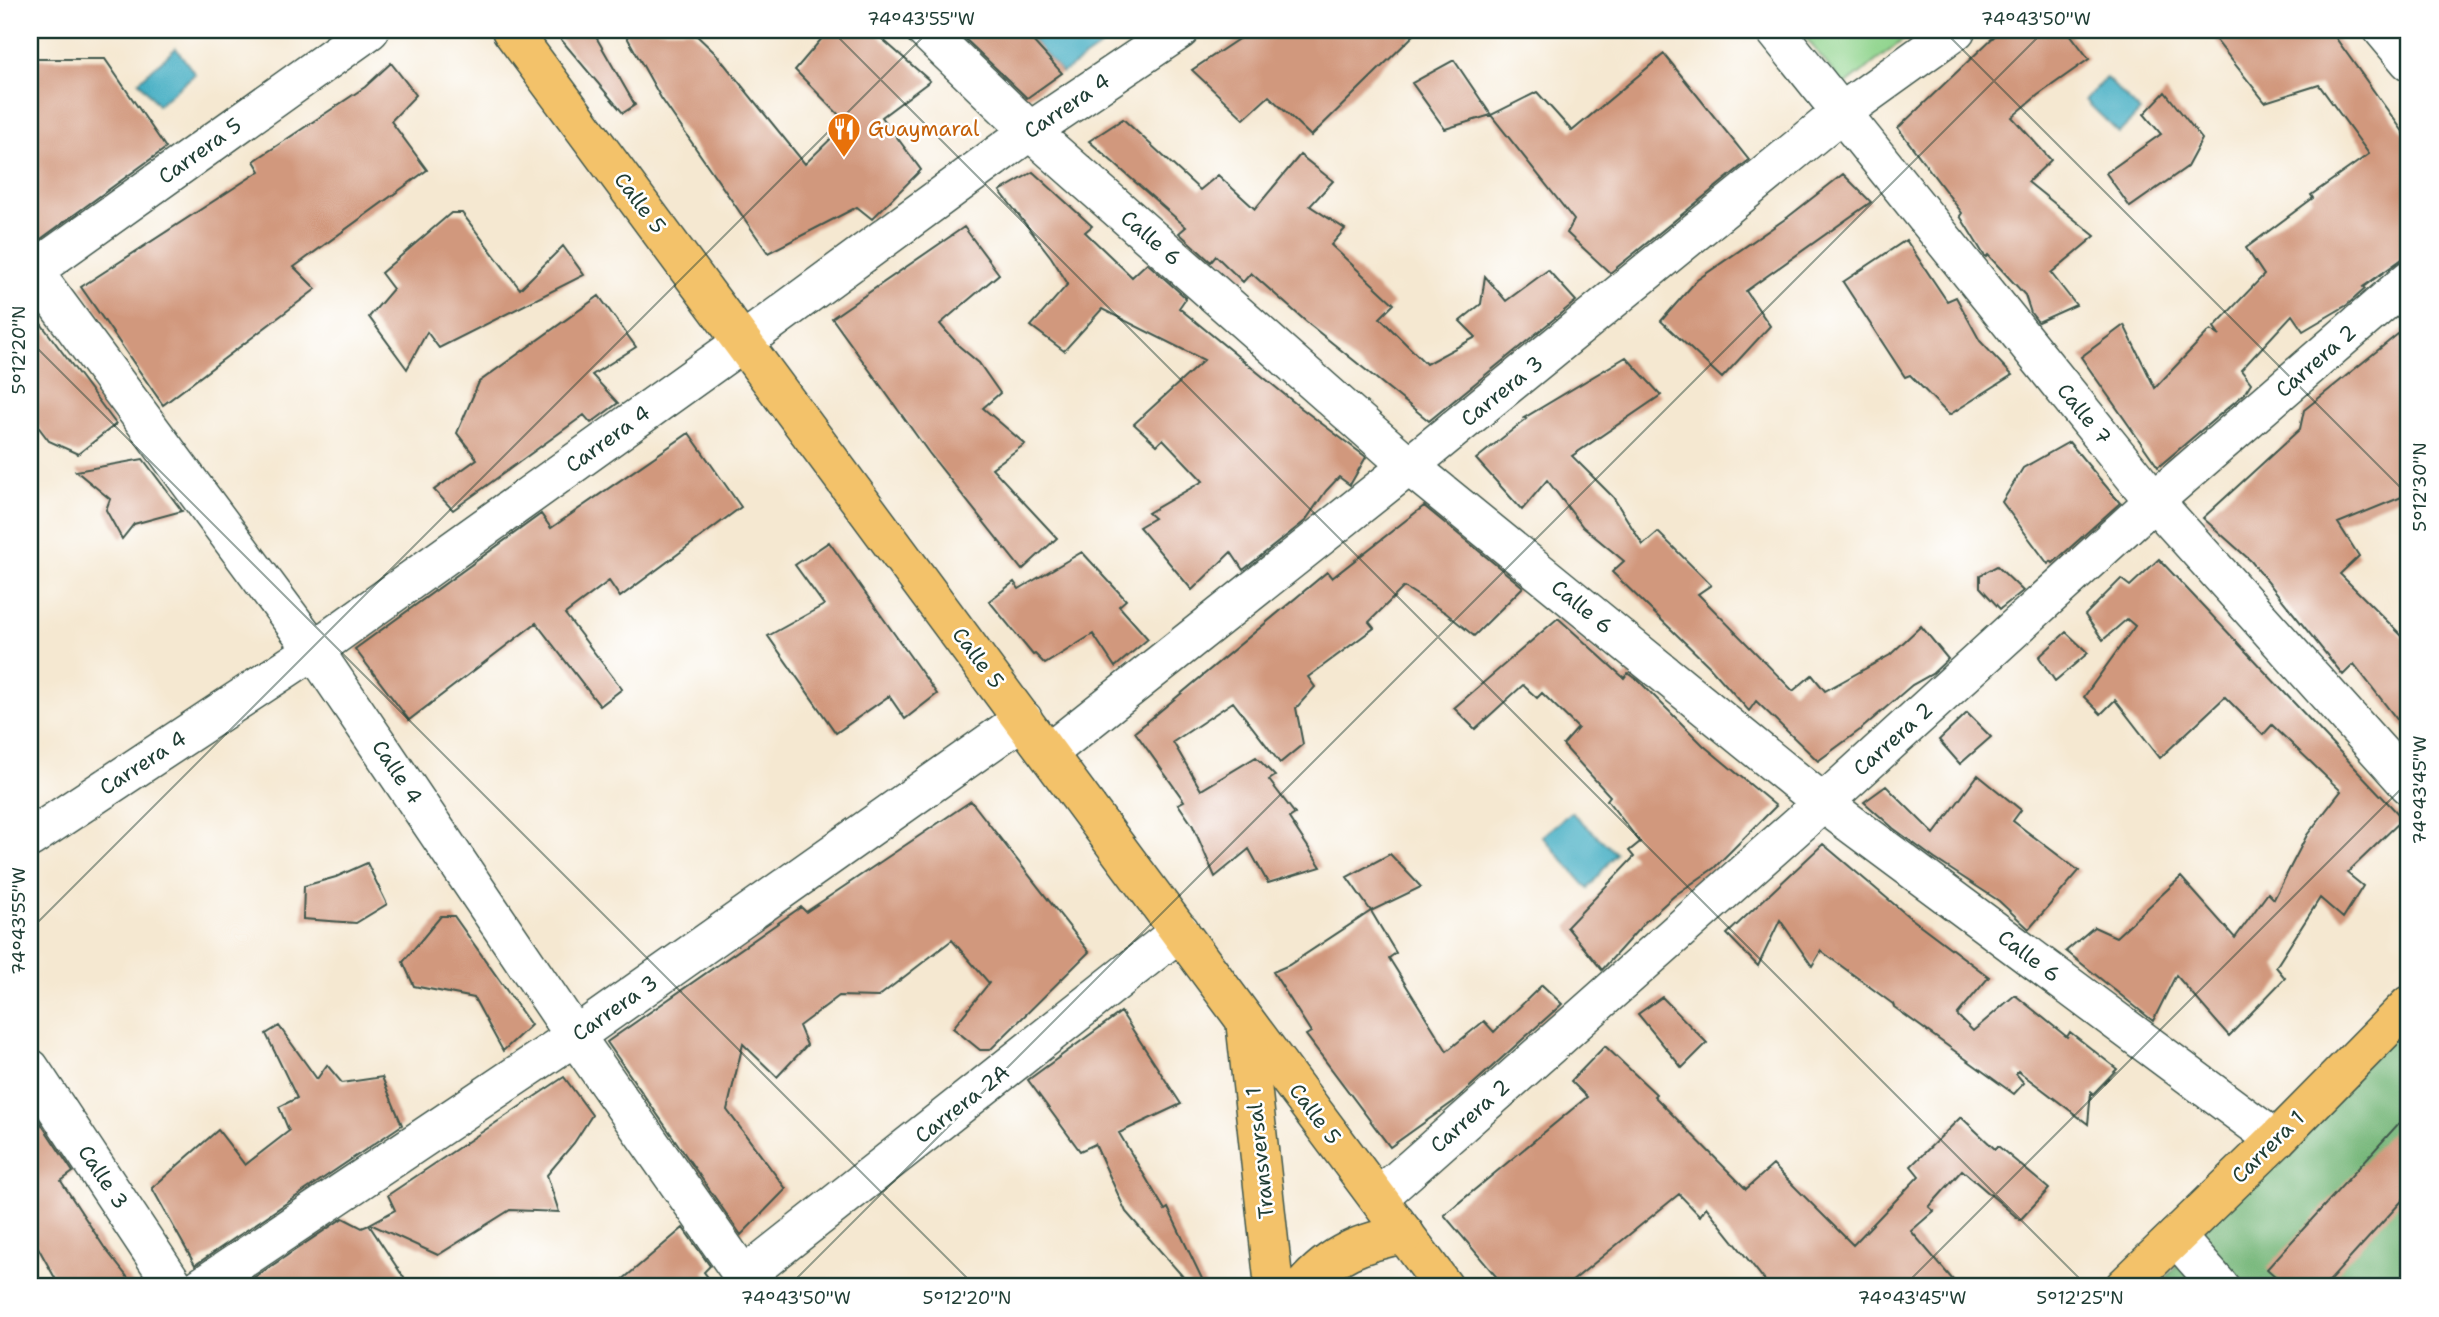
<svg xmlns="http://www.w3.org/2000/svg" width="2439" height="1317" font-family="'Shantell Sans',sans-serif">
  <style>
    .green { fill: #90d48d; stroke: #588860; stroke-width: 2 }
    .forest { fill: #74b678; stroke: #4a7a56; stroke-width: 2 }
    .water { fill: #44aec3; stroke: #32767c; stroke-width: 2 }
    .building { fill: #d1987d }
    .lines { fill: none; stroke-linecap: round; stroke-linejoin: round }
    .minor-casing { stroke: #3f574c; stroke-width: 41 }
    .major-casing { stroke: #3f574c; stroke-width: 41 }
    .highway-casing { stroke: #3f574c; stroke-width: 41 }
    .minor { stroke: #fff; stroke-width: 38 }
    .major { stroke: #f3c26a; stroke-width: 38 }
    .highway { stroke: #f3c26a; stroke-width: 38 }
    .ticks { fill: none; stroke: #1f3d34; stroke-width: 2; stroke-opacity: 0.45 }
    .labels { text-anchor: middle; stroke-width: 5; stroke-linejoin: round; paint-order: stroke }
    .street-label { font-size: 21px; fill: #1f3d34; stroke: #fff }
    .food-label { font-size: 21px; fill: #c56008; stroke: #fff; text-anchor: start }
    .neatline { fill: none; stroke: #1f3d34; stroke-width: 2.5 }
    .ticks-label { font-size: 18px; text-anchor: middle; fill: #1f3d34 }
  </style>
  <rect width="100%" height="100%" fill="#fff"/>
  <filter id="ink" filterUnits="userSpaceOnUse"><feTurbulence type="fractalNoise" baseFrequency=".0143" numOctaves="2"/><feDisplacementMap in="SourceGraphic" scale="14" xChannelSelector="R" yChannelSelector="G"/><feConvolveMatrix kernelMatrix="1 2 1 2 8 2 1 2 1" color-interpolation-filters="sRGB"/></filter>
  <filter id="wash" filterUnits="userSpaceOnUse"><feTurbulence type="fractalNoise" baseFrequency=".00686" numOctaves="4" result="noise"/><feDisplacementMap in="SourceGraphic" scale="28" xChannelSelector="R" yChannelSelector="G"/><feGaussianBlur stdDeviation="1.57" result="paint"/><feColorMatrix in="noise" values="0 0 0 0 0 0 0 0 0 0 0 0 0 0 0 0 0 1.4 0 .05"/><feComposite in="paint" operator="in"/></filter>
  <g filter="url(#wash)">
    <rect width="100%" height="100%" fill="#f5e8d1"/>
    <path class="green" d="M1800,30H1916L1844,86Z"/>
    <path class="forest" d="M2409,1005V1287H2159L2276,1140Z"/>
    <path class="water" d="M1023,30H1125L1062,73Z
      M176,48L195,74L158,105L139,81Z
      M2106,78L2140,111L2119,133L2085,100Z
      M1571,812L1616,853L1588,889L1542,836Z"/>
    <g id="blocks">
      <path class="building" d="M553,30H592L635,105L623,113Z
        M623,30H691L717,55L805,164L847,123L795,70L829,30H872L930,81L882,117L921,170L872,219L857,207L768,253L661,98Z
        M956,30H1023L1062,73L1027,98Z
        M1252,30H1419L1311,136L1269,96L1244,119L1192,70Z
        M2001,30H2067L2089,59L2038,95L2012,117L2051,160L2028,182L2095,236L2051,273L2076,305L2038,322L2031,313L2025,295L1988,255L1986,257L1984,255L1960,216L1962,213L1898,128Z
        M2208,30H2330L2409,140V254L2363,287L2365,289L2347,305L2303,331L2292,315L2241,370L2251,383L2244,394L2158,467L2081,357L2124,325L2155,388L2208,332L2211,330L2220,336L2214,327L2264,275L2246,248L2313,198L2311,195L2369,154L2319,85L2265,102Z
        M1664,54L1749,160L1610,273L1567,233L1574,220L1491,115L1537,92L1572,131Z
        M30,59H105L166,148L31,246Z
        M1454,60L1491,115L1445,129L1412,83Z
        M391,63L416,95L391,121L427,170L294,267L316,289L163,405L81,287L260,171L254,161L365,87Z
        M2165,92L2202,139L2187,167L2130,207L2106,173L2161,134L2144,114Z
        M1123,119L1200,190L1218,175L1255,209L1300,155L1333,181L1310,206L1345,229L1331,245L1394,304L1380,318L1426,364L1476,337L1460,321L1481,304L1485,276L1506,301L1548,270L1576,301L1429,421L1310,325L1251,273L1243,282L1216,256L1211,262L1179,233L1186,227L1089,141Z
        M1033,172L1092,226L1085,232L1132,277L1147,263L1186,298L1179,308L1301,408L1366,457L1350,485L1339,477L1326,491L1305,521L1243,570L1231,552L1192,590L1139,527L1154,518L1148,513L1203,481L1163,439L1157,445L1134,424L1204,360L1102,309L1064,351L1031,326L1068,284L1051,257L1000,191Z
        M1843,174L1871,202L1746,291L1770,326L1722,378L1661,321L1697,280L1788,217Z
        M451,213H462L520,289L563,246L584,275L439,348L427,332L407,369L369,317L393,289L381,273Z
        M964,227L999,274L940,324L959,346L979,363L1000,393L983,408L1025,444L992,468L1057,538L1022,570L929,453L832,318Z
        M1906,240L1947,301L1956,297L1980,341L2012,375L1949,415L1910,375L1905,377L1843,282Z
        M599,296L636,347L592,375L618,403L591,423L584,415L453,510L434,490L477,459L457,433L479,382Z
        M30,309L116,424L78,454L49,441L30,416Z
        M2409,325V494L2338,523L2359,556L2340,574L2409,643V735L2354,664L2343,675L2251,561L2203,518L2300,429L2304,410Z
        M1626,357L1661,395L1572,456L1613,497L1643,545L1658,532L1711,585L1698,594L1793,691L1812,675L1825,691L1890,655L1921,626L1948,659L1932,674L1912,685L1860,730L1818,761L1756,701L1749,711L1709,666L1612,572L1624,561L1583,527L1547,480L1522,510L1476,459L1526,419L1524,418Z
        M689,433L741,507L620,597L609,581L565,614L622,689L600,706L536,623L409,720L355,649L541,514L551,528Z
        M2069,442L2120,503L2053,563L2051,561L2048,564L2002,502L2023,468Z
        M143,459L182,511L134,524L122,539L106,510L110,499L76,471Z
        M1424,506L1523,587L1474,636L1446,613L1404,587L1369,622L1374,628L1308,677L1315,687L1296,708L1303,744L1280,763L1233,702L1173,742L1201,790L1256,757L1275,776L1269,780L1295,814L1289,818L1321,867L1268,883L1249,849L1215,877L1193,826L1178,804L1184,801L1135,732L1327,572L1332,578Z
        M829,542L937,694L905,719L889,696L836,733L768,636L824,605L795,565Z
        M1082,552L1126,600L1119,606L1148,639L1115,667L1093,634L1045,664L1035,654L1033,655L989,601L1014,582L1019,589Z
        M2159,559L2403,819L2347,873L2363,886L2343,918L2320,898L2276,967L2285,978L2229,1036L2176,975L2153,1021L2066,951L2094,927L2116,937L2181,877L2235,938L2268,893L2274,899L2307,835L2341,791L2272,725L2263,735L2225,697L2160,758L2115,700L2101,714L2084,697L2135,626L2127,619L2103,640L2085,615L2121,579L2130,586Z
        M1997,566L2023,591L2000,609L1980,587V575Z
        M1558,618L1624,678L1628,673L1638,680L1704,746L1776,806L1714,868L1674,896L1646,921L1602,970L1567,927L1634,857L1629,851L1640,842L1607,800L1610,796L1563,745L1578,728L1542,693L1537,698L1523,685L1475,729L1454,708Z
        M2066,632L2088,653L2055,681L2039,657Z
        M1967,713L1991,737L1960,764L1939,740Z
        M1978,775L2021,810L2013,821L2079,871L2029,929L1999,901L1935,859L1893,828L1864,802L1886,786L1934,834Z
        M971,801L1089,952L990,1050H980L953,1028L989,983L952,940L878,997L839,996L799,1026L807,1045L777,1077L743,1044L727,1110L786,1189L741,1235L607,1042L801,907L806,912Z
        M1823,844L1908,916L1989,977L1957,1015L1973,1031L2015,995L2067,1037L2070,1032L2117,1069L2093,1094L2091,1092L2088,1124L2018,1071L2016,1074L2024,1083L2014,1094L1894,1007L1893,1004L1821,951L1812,966L1780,920L1758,966L1727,934Z
        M1390,854L1421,887L1371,911L1347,877Z
        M367,863L387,904L356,923L303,919L304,886L336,877Z
        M1371,911L1396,953L1389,958L1447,1051L1484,1021L1494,1032L1542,985L1562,1004L1453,1102L1390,1147L1306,1035L1311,1032L1273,972L1289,965Z
        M441,916H454L531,1025L503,1051L474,998L414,986L403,962Z
        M1662,997L1707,1043L1682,1068L1638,1014Z
        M1121,1012L1181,1104L1119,1133L1165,1210L1168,1208L1206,1287H1192L1126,1212L1095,1144L1080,1151L1028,1080Z
        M279,1026L317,1079L327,1065L342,1083L382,1077L402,1125L195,1265L152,1188L218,1130L245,1165L289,1131L279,1107L297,1098L266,1034Z
        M1605,1046L1656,1094L1654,1096L1746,1189L1773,1165L1853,1245L1919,1176L1911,1166L1961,1117L1995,1149L1998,1146L2049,1189L2020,1220L1962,1170L1929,1207L1934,1211L1911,1231L1959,1287H1770L1706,1207L1700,1216L1679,1194L1565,1287H1505L1444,1215L1587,1097L1571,1081Z
        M564,1077L592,1115L574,1143L547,1175L559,1212L510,1210L438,1255L370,1224L395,1210L388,1195Z
        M30,1107L73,1172L61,1181L104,1247L135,1287H60L30,1233Z
        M2409,1112V1193L2324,1287H2287L2267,1269Z
        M343,1218L362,1228L369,1225L410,1287H260L252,1279Z
        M683,1228L710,1266L704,1272L715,1287H614Z"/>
    </g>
  </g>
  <g filter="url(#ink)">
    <use href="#blocks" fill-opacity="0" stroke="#3f574c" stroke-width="2"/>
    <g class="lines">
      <defs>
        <path id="minor" d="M925,30L1030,131L1409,466L1823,803L2276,1140
          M1775,30L2154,501L2409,785
          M2383,30L2409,61
          M30,267L314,650L575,1036L751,1287
          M30,273L370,30
          M1048,753L1409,466L1842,112L1956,30
          M30,838L314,650L743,342L1030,131L1180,30
          M30,1068L175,1287
          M1378,1198L1823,803L2154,501L2409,280
          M2176,1237L2220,1287
          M744,1276L1180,931
          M201,1287L575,1036L1023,719"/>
        <path id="major" d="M1245,1020L1444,1287
          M2124,1287L2276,1140L2409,1005"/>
        <path id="highway" d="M511,30L1245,1020L1274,1287
          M1303,1287C1332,1253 1362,1242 1405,1234"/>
      </defs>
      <use href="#minor" class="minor-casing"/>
      <use href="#major" class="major-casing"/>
      <use href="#highway" class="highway-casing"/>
      <use href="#minor" class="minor"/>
      <use href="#major" class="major"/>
      <use href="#highway" class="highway"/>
    </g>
  </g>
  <path class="ticks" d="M831,30L2088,1287M1943,30L2409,496M30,341L976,1287M30,930L930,30M788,1287L2045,30M1903,1287L2409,781"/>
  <defs>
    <symbol id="restaurant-pin" viewBox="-11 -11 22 30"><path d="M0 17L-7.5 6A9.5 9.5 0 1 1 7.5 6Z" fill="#e8710a" stroke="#fff"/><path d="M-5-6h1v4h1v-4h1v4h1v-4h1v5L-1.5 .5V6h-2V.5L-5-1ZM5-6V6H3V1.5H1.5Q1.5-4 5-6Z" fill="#fff"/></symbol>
  </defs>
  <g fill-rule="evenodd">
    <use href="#restaurant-pin" x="825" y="110" width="38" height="52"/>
  </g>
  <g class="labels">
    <g class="street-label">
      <text transform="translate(1067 106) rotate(-34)" y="7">Carrera 4</text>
      <text transform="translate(200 151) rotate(-36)" y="7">Carrera 5</text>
      <text transform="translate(640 203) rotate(53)" y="7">Calle 5</text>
      <text transform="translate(1151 238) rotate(41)" y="7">Calle 6</text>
      <text transform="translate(2316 361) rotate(-41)" y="7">Carrera 2</text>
      <text transform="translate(1502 391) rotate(-39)" y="7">Carrera 3</text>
      <text transform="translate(2084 414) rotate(51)" y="7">Calle 7</text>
      <text transform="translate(608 439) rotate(-36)" y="7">Carrera 4</text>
      <text transform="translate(1582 607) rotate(39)" y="7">Calle 6</text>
      <text transform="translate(978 658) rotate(53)" y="7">Calle 5</text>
      <text transform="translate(1893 739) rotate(-42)" y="7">Carrera 2</text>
      <text transform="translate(143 763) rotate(-33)" y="7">Carrera 4</text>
      <text transform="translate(397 772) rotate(56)" y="7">Calle 4</text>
      <text transform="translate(2029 956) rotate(37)" y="7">Calle 6</text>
      <text transform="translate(615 1008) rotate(-35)" y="7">Carrera 3</text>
      <text transform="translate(962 1104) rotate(-38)" y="7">Carrera 2A</text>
      <text transform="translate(1315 1114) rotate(53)" y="7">Calle 5</text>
      <text transform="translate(1470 1116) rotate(-42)" y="7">Carrera 2</text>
      <text transform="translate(2268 1147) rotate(-45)" y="7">Carrera 1</text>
      <text transform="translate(1260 1153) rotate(-96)" y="7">Transversal 1</text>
      <text transform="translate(103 1177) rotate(56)" y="7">Calle 3</text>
    </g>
    <g class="food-label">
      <text x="868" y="136">Guaymaral</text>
    </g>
  </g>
  <rect width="2439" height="1317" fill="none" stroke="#fff" stroke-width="77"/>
  <rect x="38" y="38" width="2362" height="1240" class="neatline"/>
  <g class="ticks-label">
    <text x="921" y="25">74°43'55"W</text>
    <text x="2036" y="25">74°43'50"W</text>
    <text transform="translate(19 350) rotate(-90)" y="6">5°12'20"N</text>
    <text transform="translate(2420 487) rotate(-90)" y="6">5°12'30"N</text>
    <text transform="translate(2420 790) rotate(-90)" y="6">74°43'45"W</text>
    <text transform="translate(19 921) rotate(-90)" y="6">74°43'55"W</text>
    <text x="796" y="1304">74°43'50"W</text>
    <text x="967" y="1304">5°12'20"N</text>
    <text x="1912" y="1304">74°43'45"W</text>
    <text x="2080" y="1304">5°12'25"N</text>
  </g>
</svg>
